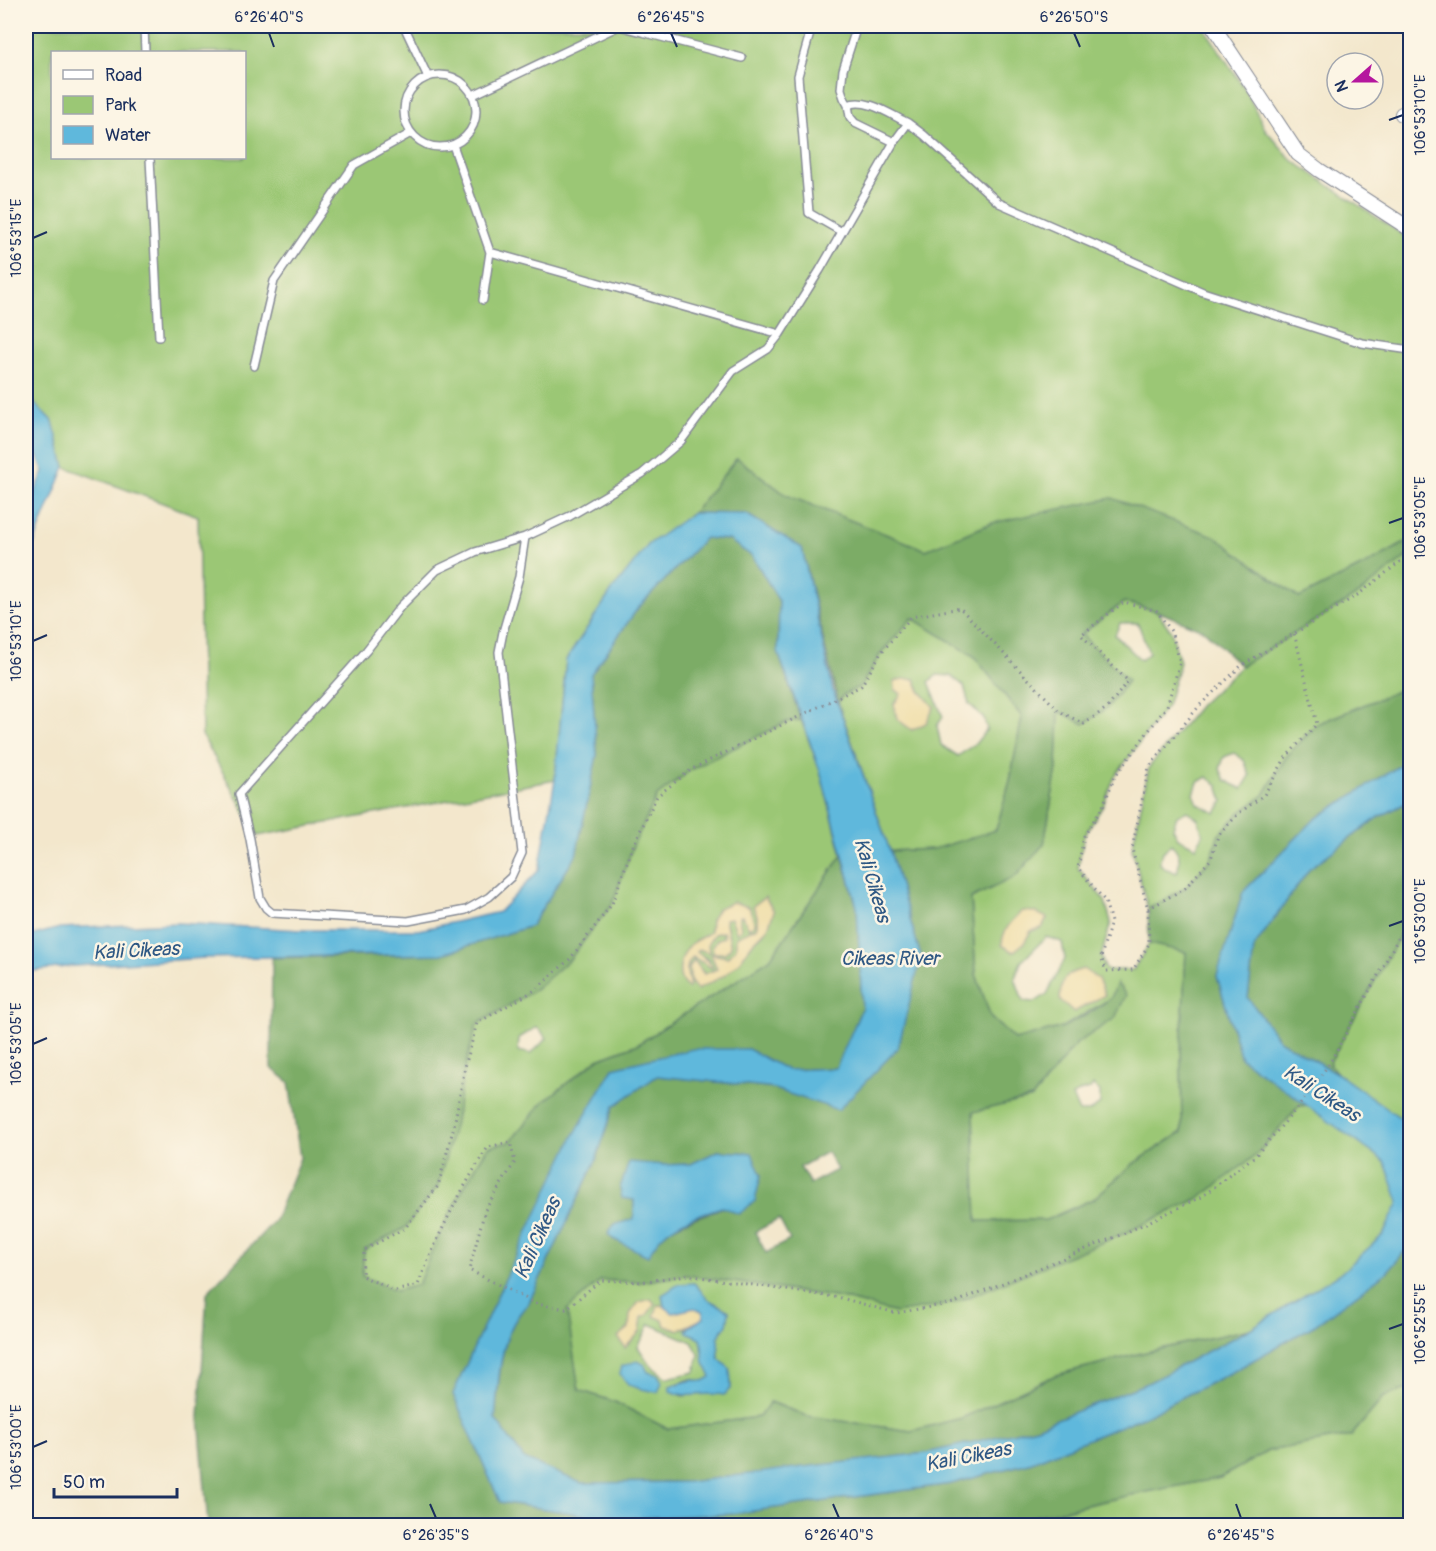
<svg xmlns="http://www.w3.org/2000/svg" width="1436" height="1551" font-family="Pangolin,sans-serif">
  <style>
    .green { fill: #9bc775; stroke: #5b7b6a; stroke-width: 1.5; fill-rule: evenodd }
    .forest { fill: #7cac66; stroke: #4c6e62; stroke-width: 1.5; fill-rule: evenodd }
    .sand { fill: #eeda9e; stroke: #84847e; stroke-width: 1.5 }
    .water { fill: #5fb8dc; stroke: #3d749d; stroke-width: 1.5 }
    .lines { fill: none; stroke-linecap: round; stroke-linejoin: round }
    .service-casing { stroke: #878b95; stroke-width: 10 }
    .minor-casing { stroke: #878b95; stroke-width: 16 }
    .path { stroke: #878b95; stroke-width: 3; stroke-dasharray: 1.5 4.5; stroke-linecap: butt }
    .service { stroke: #fff; stroke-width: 7 }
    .minor { stroke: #fff; stroke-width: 14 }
    .ticks { fill: none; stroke: #1b2f5e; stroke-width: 2 }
    .labels { text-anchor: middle; stroke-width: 5; stroke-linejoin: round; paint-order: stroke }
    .water-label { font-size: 20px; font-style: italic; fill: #2f5884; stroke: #fcf5e5 }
    .neatline { fill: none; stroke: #1b2f5e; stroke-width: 2 }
    .ticks-label { font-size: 15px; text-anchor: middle; fill: #1b2f5e }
  </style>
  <rect width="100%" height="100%" fill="#fcf5e5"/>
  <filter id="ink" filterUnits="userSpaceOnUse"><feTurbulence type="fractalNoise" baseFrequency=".0167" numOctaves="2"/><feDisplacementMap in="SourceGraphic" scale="12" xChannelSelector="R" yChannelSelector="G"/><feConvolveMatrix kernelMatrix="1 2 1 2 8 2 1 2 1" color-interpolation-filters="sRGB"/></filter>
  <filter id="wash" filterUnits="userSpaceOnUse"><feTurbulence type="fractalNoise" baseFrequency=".008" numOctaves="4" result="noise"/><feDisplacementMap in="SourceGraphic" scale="24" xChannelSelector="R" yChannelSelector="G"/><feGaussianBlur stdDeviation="1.35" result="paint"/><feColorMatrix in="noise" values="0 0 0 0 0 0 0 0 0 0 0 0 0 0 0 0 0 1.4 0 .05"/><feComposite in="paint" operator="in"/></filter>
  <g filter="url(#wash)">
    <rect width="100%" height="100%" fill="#f3e7cc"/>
    <path class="green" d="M26,26H1203L1245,89L1265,129L1292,160L1410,240V540L1371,562L1299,598L1213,536L992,523L926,550L786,495L737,458L693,513L649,544L611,592L566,660L555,780L258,836L202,735L198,516L65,467L53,422L26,395ZM52,52H244V158H52Z
      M1410,554V686L1317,724L1286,757L1264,795L1239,813L1218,836L1211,859L1185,888L1148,909L1132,849L1149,767L1200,705L1241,666L1359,594ZM1234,753L1244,760L1250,776L1242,789L1225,780L1220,769L1224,757ZM1207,777L1218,785L1223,801L1216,813L1198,804L1194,794L1198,782ZM1187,811L1198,819L1203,835L1196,847L1178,838L1173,828L1177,816ZM1171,844C1181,853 1180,861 1177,873L1164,868L1159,862L1163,852Z
      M1124,602L1157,611L1171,631L1180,662L1167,706L1115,776L1103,806L1084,836L1078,868L1105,901L1111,922L1101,957L1106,970H1133L1149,944L1186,952L1181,1051L1182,1132L1133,1164L1093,1199L1046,1220L976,1221L973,1112L1032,1098L1076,1044L1115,1018L1111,998L1063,1027L1015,1040L991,1018L976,974L971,898L1015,877L1044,844L1057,768L1059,711L1081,635ZM1120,623H1138L1149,653L1141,660L1115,635ZM1046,937L1062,942L1065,959L1047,994L1035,1002L1023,1001L1015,978L1021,962ZM1093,1085L1100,1091V1104L1089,1112H1079L1072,1096L1082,1091L1090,1089Z
      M911,617L974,656L1022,717L1010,781L996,830L934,849L890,851L838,702L843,695L861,686L881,653ZM937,675L951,676L964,686L969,704L983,717L987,729L976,743L958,756L941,745L937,726L943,717L929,682ZM915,679L920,691L934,707L894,704Z
      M801,720L820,771L842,855L770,959L638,1044L598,1059L543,1102L510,1142L488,1147C460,1191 437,1236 418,1285L396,1291L362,1276L364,1250L405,1228L465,1067L477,1023L535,990L570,959L612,904L633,846L657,796L692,769L786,722ZM749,907V928L742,916L725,919L731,947L724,937L723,932L714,934L708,944L699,948L697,952L709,960L711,967L693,957L688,962L686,971L687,948L710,932L711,920ZM757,916L768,929L752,944L740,961L691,982L694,960L704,974L717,969L712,955L728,957L757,927ZM537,1027L547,1038L531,1054L518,1051L519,1038Z
      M1410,917V1115L1402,1119L1338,1074L1329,1064Z
      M1307,1105L1385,1162L1400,1202L1383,1235L1341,1273L1250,1329L1146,1352L1056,1375L962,1418L911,1431L807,1416L771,1402L759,1417L668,1429L615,1402L579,1390L566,1309L601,1280L641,1282L686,1275L841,1298L896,1313L1043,1265L1125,1233L1256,1155L1299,1106ZM694,1283L709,1300L729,1311L727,1325L721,1332L718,1339L719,1359L730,1369L731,1388L714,1393L682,1396L670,1386L690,1379L704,1381L712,1377L704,1363L701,1338L687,1332L689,1327L679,1330L665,1326L658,1305L664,1306L662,1296ZM650,1324L692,1342L699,1354L695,1372L667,1378L650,1365L638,1347Z
      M1410,1388V1525L995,1526L1131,1495L1220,1478L1268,1451L1351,1436L1384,1397Z"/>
    <path class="forest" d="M737,458L786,495L926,550L992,523L1112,498L1214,536L1299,598L1371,562L1410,540V554L1359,594L1241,666L1205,631L1157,611L1124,602L1081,634L1128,681L1108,707L1084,724L1059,711L1057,768L1044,844L1015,877L971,898L976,974L991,1018L1015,1040L1063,1027L1088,1014L1111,998L1117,983L1126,995L1115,1018L1076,1044L1032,1098L973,1112L977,1221L1046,1220L1093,1199L1133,1164L1182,1132L1181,1051L1186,952L1149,944L1148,909L1185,888L1211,859L1218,836L1239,813L1264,795L1286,757L1317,724L1410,686V759L1315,819L1243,892L1217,976L1241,1058L1307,1105L1299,1106L1256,1155L1201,1197L1125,1233L954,1303L896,1313L841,1298L686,1275L641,1282L601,1280L567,1310L579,1390L615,1402L668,1429L759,1417L770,1402L807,1416L911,1431L962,1418L1056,1375L1146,1352L1250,1329L1150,1382L1037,1427L927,1453L688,1482L581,1483L524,1459L495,1419C500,1380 498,1333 528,1304L596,1160L614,1106L657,1076L768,1087L838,1109L921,957L890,851L934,849L996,830L1010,781L1022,717L974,656L912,618L881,653L861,686L843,695L838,702L802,548L746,514L693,513ZM718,1151L751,1153L761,1175C749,1185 735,1201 721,1208C689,1222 667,1221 648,1255L613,1239L608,1234L614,1225L634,1219V1200L664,1165L691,1164ZM827,1152L837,1170L810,1184L800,1167ZM779,1219L790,1240L766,1253L755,1232Z
      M705,538L729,540L753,557L779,601L778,652L801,720L786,722L692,769L657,796L633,846L612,904L570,959L535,990L477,1024L465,1067L454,1126L438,1186L405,1228L364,1250L362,1276L396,1291L418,1285C437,1236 460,1191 488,1147L510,1142L543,1102L598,1059L638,1044L770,959L842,855L857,907L862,1008L837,1068L787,1070L748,1049L613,1068L500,1290L453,1394L500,1502L610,1519L731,1514L951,1484L1032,1462L1145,1416L1234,1371L1315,1325L1388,1271L1410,1245V1388L1384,1397L1351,1436L1268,1451L1220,1478L1131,1495L995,1525H208L199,1417L207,1293L275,1220L300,1158L289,1082L271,1068L272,958L442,954L531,926L576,855L597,755L591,674L638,608Z
      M1410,801V917L1329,1064L1338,1074L1279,1040L1248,998L1254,947L1310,868L1379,817Z"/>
    <path class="sand" d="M903,679H915L920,691L934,707L926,723L912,730L897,719L894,704L901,694L895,689L894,681Z
      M765,897L774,911L768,928L752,944L740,961L725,975L697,990L691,982L689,968L694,960L704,974L717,969L711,954L728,957L736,948V937L757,927V916L753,906Z
      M733,902L749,907L755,924L749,928L742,916L739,917L741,929L737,933L731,918L725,919L731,947L725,953H714L712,947L718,939L724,937L723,932L714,934L708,944L709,953L699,949L697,952L712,965V968L693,957C684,966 687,974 690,986L688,988C674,978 680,956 690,945C696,939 704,937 710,932L711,920L718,908Z
      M1022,911L1035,912L1047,918L1042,928L1031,931L1024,943L1013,952L1002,945C1002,930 1012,921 1022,911Z
      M1083,969L1098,979L1105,995L1074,1012L1060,1000C1061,980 1063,974 1083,969Z
      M651,1299L655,1304L647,1315L642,1317L640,1332L625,1348L618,1337L629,1328L630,1314L639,1302Z
      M658,1305L664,1306L673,1313L694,1308L702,1310L704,1318L679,1330L665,1326L663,1320L654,1316Z"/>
    <path class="water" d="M26,395L53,422L65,467L26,562V513L44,471L26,433Z
      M693,513L746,514L802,548L833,690L890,851L921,957L898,1048L838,1110L768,1087L657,1076L614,1106L596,1160L528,1304C498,1333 499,1380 495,1419L524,1459L581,1483L688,1482L803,1467L927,1453L1037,1427L1150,1382L1250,1329L1341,1273L1383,1235L1399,1202L1385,1162L1241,1058L1217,976L1243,892L1315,819L1410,759V801L1379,817L1310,868L1254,947L1248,998L1279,1040L1338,1074L1402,1119L1410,1129V1245L1388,1271L1315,1325L1234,1371L1145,1416L1032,1462L951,1484L731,1514L610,1519L500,1502L453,1394L500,1290L574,1135L613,1068L693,1049H748L787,1070L836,1068L862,1008L857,907L820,771L778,652L779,601L753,557L729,540L705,538L638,608L591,674L597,755L576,855L531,926L442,954L205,958L74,966L26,972V937L60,928L178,923L301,930H419L499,912L539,870L555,780L566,660L611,592L649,544Z
      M718,1151L752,1153L761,1175L755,1201L739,1214L722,1207C691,1217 664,1224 648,1256L613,1239L608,1234L614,1225L634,1219V1200L622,1198L620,1188L629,1162L664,1165L691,1164Z
      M694,1283L709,1300L729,1311L727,1325L721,1332L718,1339L719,1359L730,1369L731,1388L724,1395C704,1391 689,1400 670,1391V1386C686,1384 685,1378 704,1381L711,1377L704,1363L701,1338L686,1332L689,1327L704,1318L702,1311L694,1308L673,1313L664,1306L662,1295L679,1284Z
      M637,1361L644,1364L648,1372L658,1375L662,1382L658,1392L641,1389L629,1385L620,1374L622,1366Z"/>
  </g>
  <g filter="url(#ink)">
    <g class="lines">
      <defs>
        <path id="service" d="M144,26L145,52
          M404,26L428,77
          M812,26L798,76L809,213L842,232
          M857,26L843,70L841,89L844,98L848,105L850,117L855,123L894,142
          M404 111a36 36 0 1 1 72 0a36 36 0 1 1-72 0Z
          M473,95L619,26L742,58
          M848,105C866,97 891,115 908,123
          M453,145L490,252L483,300
          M150,158L159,337
          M490,252L780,334
          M254,366L274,281L354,165L411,133
          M525,537L519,577L503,632L499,652L522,853L511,877L489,897L466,910L408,921L272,913L266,908L260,898L250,839L239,794L366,651L400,607L437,570L475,552L525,537L570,516L642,474L681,441L733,371L768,349L780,334L820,270L894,142L908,123L924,135L999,203L1203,292L1362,343L1410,350"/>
        <path id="minor" d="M1213,26L1298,154L1319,170L1410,229
          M1402,114L1410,118"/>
      </defs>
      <use href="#service" class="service-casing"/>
      <use href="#minor" class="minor-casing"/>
      <path class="path" d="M1410,554L1359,594L1241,666L1200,705L1149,767L1132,849L1148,909L1149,944L1133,970L1106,971L1101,957L1111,922L1105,901L1078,868L1084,836L1103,806L1115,776L1167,706L1180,662L1171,631L1157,611L1124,602L1081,635L1128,681L1108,707L1084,724L1059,711L960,608L911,617L881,653L861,686L692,769L657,796L633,846L612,904L570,959L535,990L477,1023L465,1067L454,1126L438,1186L405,1228L364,1250L362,1276L396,1291L418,1285C437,1236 460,1191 488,1147L510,1142L515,1162L485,1210L469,1270L537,1304L566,1309L601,1280L641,1282L686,1275L841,1298L896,1313L954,1303L1125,1233L1201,1197L1256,1155L1299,1106L1329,1064L1410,917
        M1148,909L1185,888L1211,859L1218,836L1239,813L1264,795L1286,757L1317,724L1294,633"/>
      <use href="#service" class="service"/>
      <use href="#minor" class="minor"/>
    </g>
  </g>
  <path class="ticks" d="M269,33L274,47M671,33L677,47M1074,33L1080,47M1389,120L1403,115M33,238L47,232M1389,523L1403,518M33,641L47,635M1389,926L1403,921M33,1044L47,1038M1389,1329L1403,1324M33,1447L47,1441M430,1504L436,1518M833,1504L839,1518M1236,1504L1241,1518"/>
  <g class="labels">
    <g class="water-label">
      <text transform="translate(873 880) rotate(74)" y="7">Kali Cikeas</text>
      <text transform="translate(136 950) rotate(-3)" y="7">Kali Cikeas</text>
      <text x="890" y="965">Cikeas River</text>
      <text transform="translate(1322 1093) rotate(33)" y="7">Kali Cikeas</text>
      <text transform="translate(537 1238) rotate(-66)" y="7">Kali Cikeas</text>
      <text transform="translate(968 1456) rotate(-11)" y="7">Kali Cikeas</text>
    </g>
  </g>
  <rect width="1436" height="1551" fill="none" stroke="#fcf5e5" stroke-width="66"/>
  <rect x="51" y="51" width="195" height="108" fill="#fcf5e5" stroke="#a2a6af" stroke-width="1.5"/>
  <rect x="63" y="70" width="30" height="9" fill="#ffffff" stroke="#a2a6af" stroke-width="1.5"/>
  <text x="105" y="81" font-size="18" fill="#1b2f5e">Road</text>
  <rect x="63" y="96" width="30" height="18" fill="#9bc775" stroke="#a2a6af" stroke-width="1.5"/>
  <text x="105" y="111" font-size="18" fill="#1b2f5e">Park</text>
  <rect x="63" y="126" width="30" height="18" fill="#5fb8dc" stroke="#a2a6af" stroke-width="1.5"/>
  <text x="105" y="141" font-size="18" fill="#1b2f5e">Water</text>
  <g transform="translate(1355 81) rotate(249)"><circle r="28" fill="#fcf5e5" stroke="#a2a6af" stroke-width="1.5"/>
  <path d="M0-4.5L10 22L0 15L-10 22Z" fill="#b5179e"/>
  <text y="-9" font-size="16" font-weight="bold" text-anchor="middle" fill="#1b2f5e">N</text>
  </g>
  <path d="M54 1488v9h123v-9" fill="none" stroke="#1b2f5e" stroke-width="3"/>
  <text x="63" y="1488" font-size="18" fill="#1b2f5e" stroke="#fcf5e5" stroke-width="4.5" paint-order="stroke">50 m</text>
  <rect x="33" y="33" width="1370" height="1485" class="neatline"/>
  <g class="ticks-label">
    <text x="269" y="22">6°26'40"S</text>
    <text x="671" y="22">6°26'45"S</text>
    <text x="1074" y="22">6°26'50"S</text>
    <text transform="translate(1420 115) rotate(-90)" y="5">106°53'10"E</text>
    <text transform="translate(16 238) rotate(-90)" y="5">106°53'15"E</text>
    <text transform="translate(1420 518) rotate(-90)" y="5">106°53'05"E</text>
    <text transform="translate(16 641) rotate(-90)" y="5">106°53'10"E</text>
    <text transform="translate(1420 921) rotate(-90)" y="5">106°53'00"E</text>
    <text transform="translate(16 1044) rotate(-90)" y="5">106°53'05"E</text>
    <text transform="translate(1420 1324) rotate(-90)" y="5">106°52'55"E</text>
    <text transform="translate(16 1447) rotate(-90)" y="5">106°53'00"E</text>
    <text x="436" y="1540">6°26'35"S</text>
    <text x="839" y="1540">6°26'40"S</text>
    <text x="1241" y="1540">6°26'45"S</text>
  </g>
</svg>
